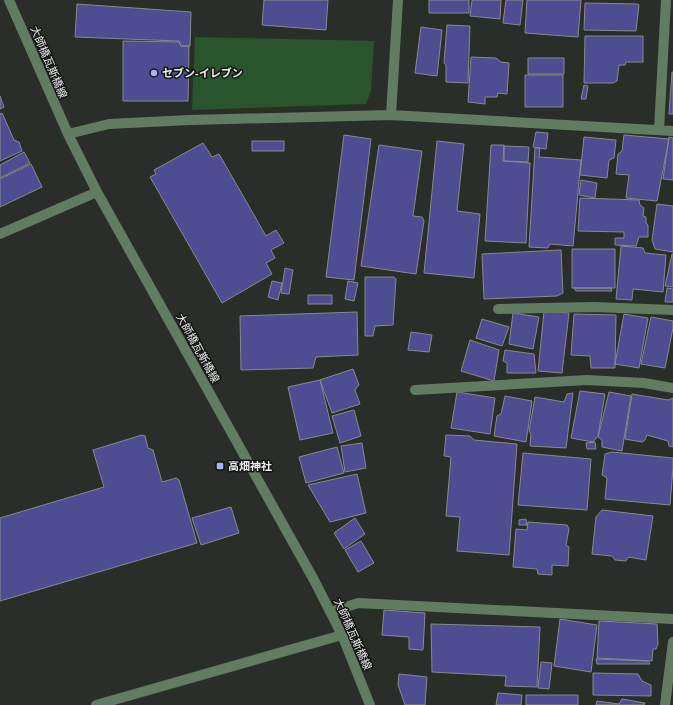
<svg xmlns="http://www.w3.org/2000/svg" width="673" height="705" font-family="Helvetica,'Noto Sans JP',sans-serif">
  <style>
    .green { fill: #29542c }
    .building { fill: #4e4d92; stroke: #888990 }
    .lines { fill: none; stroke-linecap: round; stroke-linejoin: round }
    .minor { stroke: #627c62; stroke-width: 10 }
    .poi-dot { fill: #acaffb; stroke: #131513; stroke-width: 1.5 }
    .labels { text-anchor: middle; stroke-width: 3; stroke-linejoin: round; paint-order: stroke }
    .street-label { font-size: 11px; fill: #eaecea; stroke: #131513 }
    .poi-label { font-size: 11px; font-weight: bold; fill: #eaecea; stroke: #131513; text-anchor: start }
  </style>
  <rect width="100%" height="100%" fill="#292e29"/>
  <path class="green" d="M195,37L374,41L371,91L366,104L192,110Z"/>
  <path class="building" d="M264,0H328L326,30L262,25Z
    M429,0H469V13H429Z
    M472,0H501L500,19L470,16Z
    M506,0H523L520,25L503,23Z
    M527,0H581L578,37L525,33Z
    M585,3L638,4L639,5L636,31L584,30Z
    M77,4L191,12L190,46H181L179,41L75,37Z
    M447,25L470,26L468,83L446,82V65L444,63Z
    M421,27L442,30L437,76L415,73Z
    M585,36H643V62H626L625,65H619L617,81L613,83H584Z
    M123,41L179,42L181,46H189L188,101H123Z
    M471,57L496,58L501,62L509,63L507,94L498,93L497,97H485V104L468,102Z
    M528,58H564V74H528Z
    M672,72H673V114H669Z
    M525,75H563V107H525Z
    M584,85L588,86L586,99H581Z
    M0,96L4,107L0,109Z
    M2,113L14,140L19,142L22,151L0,161V114Z
    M536,132L548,133L546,149L533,147Z
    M344,135L371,139L354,280L326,277Z
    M624,135L669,139L657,201L626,198L629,175L616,174L618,154L622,151Z
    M584,137L616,140L614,158L609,160L607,178L580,175Z
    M669,137L673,138V180L663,179Z
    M252,141H284V151H252Z
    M437,141L464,144L457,211L480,214L474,278L424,273Z
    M203,143L212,157L219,154L266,236L276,230L284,243L271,250L275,258L266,263L272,274L222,303L150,177L156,174L154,170Z
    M379,145L422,151L413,216L422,217L424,221L416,274L361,266Z
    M491,145H504L503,161L530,163L526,243L485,241Z
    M504,146L529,147L528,162L504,161Z
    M535,148H540L539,157L581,160L573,246L550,244L548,248L529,247Z
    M24,152L30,163L0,178V165Z
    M31,164L42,187L0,207V179Z
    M581,180L597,183L595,198L579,195Z
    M580,198L639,200L640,205L644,208L643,216L646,217V223L648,225V237H639L636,246L615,245V238H624V232L578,231Z
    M657,204L673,206V252L655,249L652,240Z
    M621,246L643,248L645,253L666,255L663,292L633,289L632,300L616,299Z
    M572,249H615V288H572Z
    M561,250L563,293L557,296L484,299L482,254Z
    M672,254H673V287L665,286Z
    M285,268L293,270L289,294L281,293Z
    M365,277H394L396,279L393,325L375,326L373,336H365Z
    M272,281L282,283L278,300L268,297Z
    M348,281L358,283L354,301L345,299Z
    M574,288H611L612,291H576Z
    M667,288L673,289V302H665Z
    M308,295H332V304H308Z
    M544,311L569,313L562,373L538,371Z
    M357,312L358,355L316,357L313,368L241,370L240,316Z
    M513,313L539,317L533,349L509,344Z
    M574,314L616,315L615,368H591L590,356L571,355Z
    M624,314L648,318L639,368L615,364Z
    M651,317L673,321V328L665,368L641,364Z
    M482,319L509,327L502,346L476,338Z
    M411,332L432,335L429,352L408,350Z
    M470,340L499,350L494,381L461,371Z
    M505,350L534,354L536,373H507V363L503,361Z
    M353,369L359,385L355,390L360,404L332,413L320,380Z
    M320,380L333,433L300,440L288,387Z
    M580,391L605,394L598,436L593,442L571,438Z
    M457,392L495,398L490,434L451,428Z
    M609,392L631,396L622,451L602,447V440L598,437Z
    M573,393L566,448L530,446L531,434L529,431L535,397L564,402L567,394Z
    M632,394L668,400L673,398V447L669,446L668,441L647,435L645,440L642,442L625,439Z
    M505,396L532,401L526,442L494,436L497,416L501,414Z
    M354,410L361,436L340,443L332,416Z
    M142,435L145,436L148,448L153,450L162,482L176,478L179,480L197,543L0,601V518L104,487L93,450Z
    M446,435L470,436L474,440L517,444L509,555L457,551L460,517L446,516L451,457L444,456Z
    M595,442L596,449H587L586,443Z
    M362,443L366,468L345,472L341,446Z
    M337,447L344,473L306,483L299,457Z
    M612,452L673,458V468L670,505L605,499L607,478L602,475L605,454Z
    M523,453L591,459L587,510L518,505Z
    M357,474L366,513L330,522L308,485Z
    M231,507L239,533L201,545L192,518Z
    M602,510L653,516L646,560L628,557L626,561L615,560L612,556L592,554L596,517Z
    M355,518L365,534L344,549L334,533Z
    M526,519L527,525H519V520Z
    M528,522L567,525L569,529L566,545L569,547L568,566L552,565V575L538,574L537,569L513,567L516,529L527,530Z
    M361,541L374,563L358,572L345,550Z
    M384,610L425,613L423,650L409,649V637L382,635Z
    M560,619L597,625L591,672L554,666Z
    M599,621L657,624L658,644L656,649H653L652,661L597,658Z
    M431,624L540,627L537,687L505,686L506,676L432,672Z
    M596,659L648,661L650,664H597Z
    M541,662L552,663L549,689L538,688Z
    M593,673L638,674L642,681L651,685V696L593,695Z
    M399,674L427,677L425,705H405L398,685Z
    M498,693L522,695L521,705H496Z
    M526,695H578V705H526Z
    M622,699L645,703L644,705H596L597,701L619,704Z"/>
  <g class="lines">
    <path class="minor" d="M9,0L68,134L97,192L314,580L342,635L370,705
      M391,115L398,0
      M659,130L666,0
      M68,134L109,124L190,120L391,115L673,131
      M0,234L97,192
      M498,309L594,307L673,310
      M415,390L587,380L644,383L673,388
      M331,612L358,603L673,619
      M96,705L342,635
      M665,705L673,642"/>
  </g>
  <g class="poi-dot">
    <circle cx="154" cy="73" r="4"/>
    <rect x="216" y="462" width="8" height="8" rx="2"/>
  </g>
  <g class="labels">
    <g class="street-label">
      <text transform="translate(49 62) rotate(67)" y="4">大師橋瓦斯橋線</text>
      <text transform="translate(198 348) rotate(61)" y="4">大師橋瓦斯橋線</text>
      <text transform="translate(353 634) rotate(66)" y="4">大師橋瓦斯橋線</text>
    </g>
    <g class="poi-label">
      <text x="162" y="77">セブン-イレブン</text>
      <text x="228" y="470">高畑神社</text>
    </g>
  </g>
</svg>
